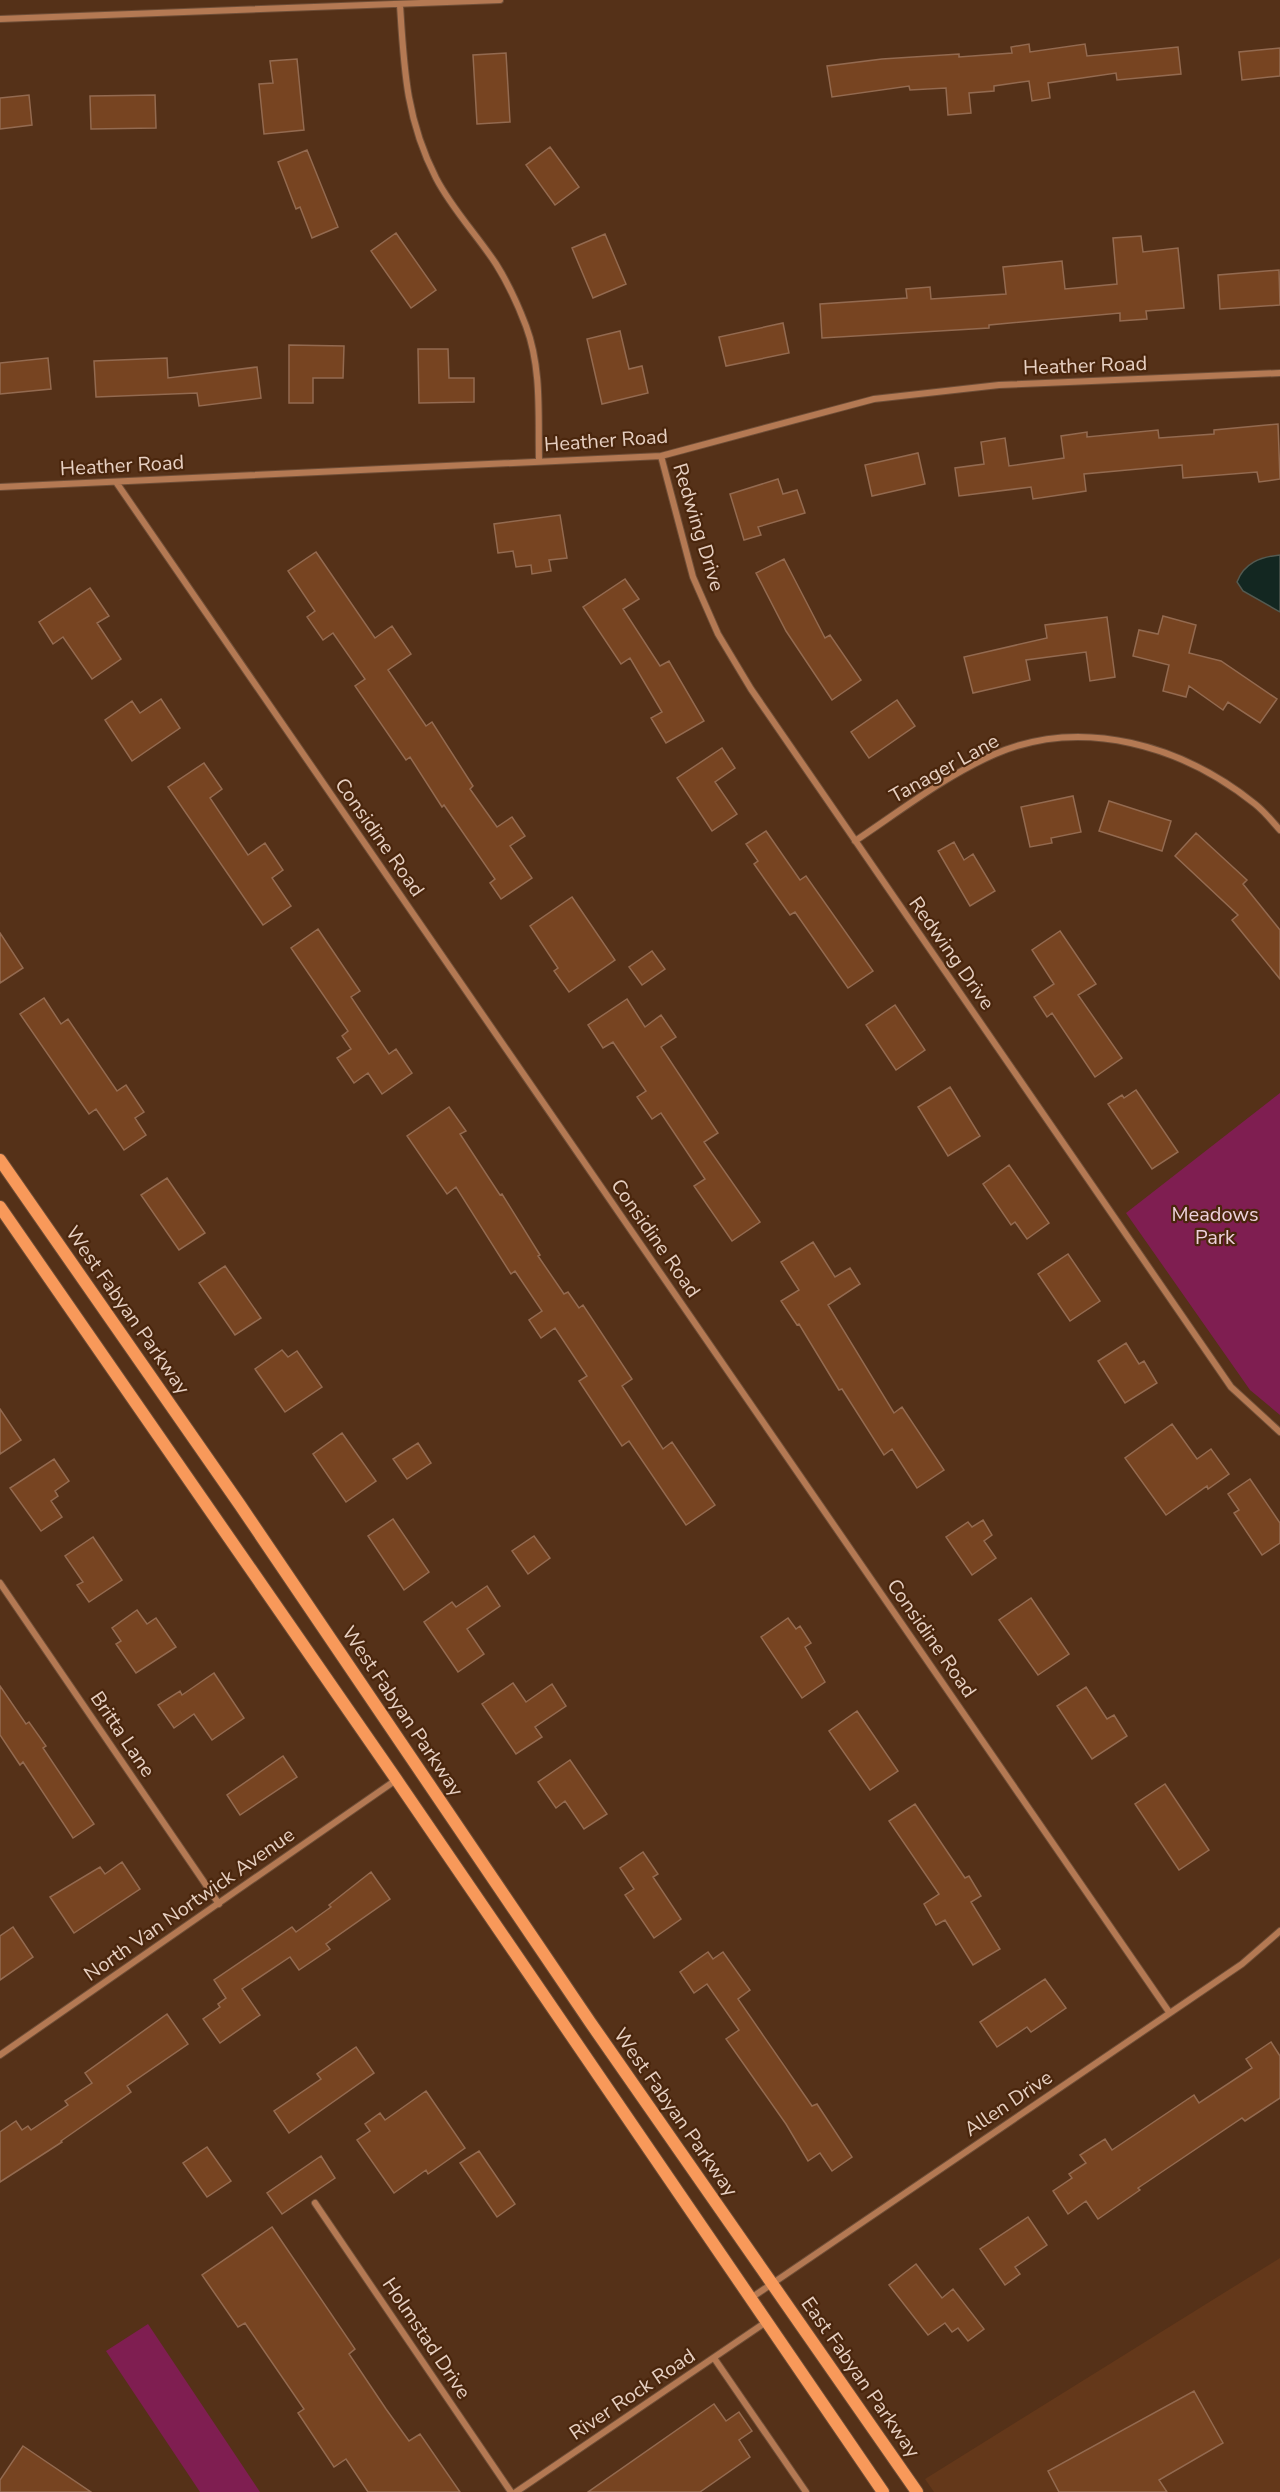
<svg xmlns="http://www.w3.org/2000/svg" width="1280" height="2492" font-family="'Nunito Sans',sans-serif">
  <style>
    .built { fill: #64381a }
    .green { fill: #7f1e51 }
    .water { fill: #132721; stroke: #535a51; stroke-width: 1.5 }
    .building { fill: #774421; stroke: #936a50; stroke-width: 1.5 }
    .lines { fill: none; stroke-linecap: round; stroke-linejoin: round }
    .street-casing { stroke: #6f4e37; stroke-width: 8 }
    .secondary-casing { stroke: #6f4e37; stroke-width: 14 }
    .street { stroke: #b47953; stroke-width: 6 }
    .secondary { stroke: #f8995a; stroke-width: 12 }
    .labels { text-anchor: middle; stroke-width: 4.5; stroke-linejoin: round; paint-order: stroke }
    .street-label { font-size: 20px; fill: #e7d0c2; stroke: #4a260d }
    .park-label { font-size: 20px; fill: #eed2dc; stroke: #4a260d }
  </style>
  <rect width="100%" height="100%" fill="#553118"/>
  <path class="built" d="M1280,2258V2492H934L925,2479Z"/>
  <path class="green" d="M1280,1093V1415L1250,1390L1126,1213Z
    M148,2324L260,2492H200L106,2351Z"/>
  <path class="water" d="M1280,555V612L1243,591L1237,582C1244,563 1260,557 1280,555Z"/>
  <path class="building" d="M1029,44L1030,52L1085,44L1087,56L1178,47L1181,74L1117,80L1116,73L1048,83L1050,98L1032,101L1029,81L994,86V91L969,93L971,113L948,115L946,88L910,90L909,86L832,97L827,66L882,59L959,54V57L1012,53L1011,47Z
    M1280,48V76L1242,80L1239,52Z
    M506,53L510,122L477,124L473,55Z
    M297,59L304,130L264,134L259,84L273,83L270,61Z
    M29,95L32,125L0,129V98Z
    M155,95L156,128L91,129L90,96Z
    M550,147L579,187L555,205L526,165Z
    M307,150L338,227L312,238L300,207L296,209L278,162Z
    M396,233L436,290L411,308L371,251Z
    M605,234L626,284L593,298L572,248Z
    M1141,236L1143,252L1178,248L1184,308L1146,311L1147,319L1120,321V313L989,325V328L822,338L820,304L907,298L906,289L930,287L931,299L1006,294L1003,267L1062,261L1065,289L1117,284L1113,238Z
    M1279,270L1280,305L1220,309L1218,275Z
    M783,323L789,353L726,366L719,337Z
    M620,331L629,369L642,366L648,393L602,404L587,339Z
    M289,345L344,346L343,378H313V403H289Z
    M418,349H448L449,378H474V402L419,403Z
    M48,358L51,389L0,394V363Z
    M167,358L168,378L257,367L261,398L199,406L197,393L96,397L94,361Z
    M1278,424L1280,479L1259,482L1257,472L1183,478L1182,465L1084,474L1086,491L1033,499L1031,487L959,496L955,468L984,464L981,442L1005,438L1009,466L1064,458L1061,436L1087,432V437L1158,430L1159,438L1214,434V430Z
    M918,453L925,484L872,496L865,465Z
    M778,479L783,494L797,490L805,513L758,527L761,535L744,540L730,494Z
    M560,515L567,558L549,560L551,571L532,574L531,565L516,567L513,551L498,553L494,524Z
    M316,552L375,638L392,626L411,654L388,670L426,726L432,722L473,786L470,789L497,827L512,817L525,836L510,846L532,878L501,899L490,883L495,879L444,805L442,807L410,757L406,760L355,686L365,679L333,633L323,640L307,617L315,611L288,571Z
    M784,559L825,638L830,635L861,680L832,700L786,631L756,573Z
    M625,579L639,599L623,609L660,666L669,661L704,721L666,743L651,718L662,712L630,658L621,664L583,607Z
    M90,588L109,616L97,623L121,659L92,679L63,637L53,644L39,622Z
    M1163,616L1196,625L1189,653L1221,661L1277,699L1260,723L1228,702L1223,710L1189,686L1186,697L1163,691L1169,665L1133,656L1139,630L1158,634Z
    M1107,617L1115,677L1090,681L1086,652L1026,660L1030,680L973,693L964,657L1047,638L1045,625Z
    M161,699L180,728L132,761L105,720L132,701L140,713Z
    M897,700L915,726L869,758L851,732Z
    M722,748L735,768L715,782L737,814L712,831L677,778Z
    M204,763L222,789L210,798L248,855L265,843L283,870L272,878L291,906L263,925L168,787Z
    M1073,796L1081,832L1051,838L1052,843L1030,847L1021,807Z
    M1109,801L1171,821L1162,851L1099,831Z
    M766,831L800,880L806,876L873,971L848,988L795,912L790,915L754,864L758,861L746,844Z
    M1196,833L1247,880L1243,884L1280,930V979L1232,920L1238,915L1175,856Z
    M954,842L964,860L973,854L995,891L970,906L938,851Z
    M572,897L615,960L569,992L554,971L558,968L530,926Z
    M318,929L360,991L351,997L389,1054L396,1049L412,1073L382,1094L368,1073L354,1083L337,1058L351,1049L342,1036L348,1031L291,948Z
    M1060,931L1096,984L1078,995L1122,1058L1095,1077L1052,1013L1047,1017L1034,997L1054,984L1032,950Z
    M0,933L23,968L0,983Z
    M652,951L665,969L642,985L629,967Z
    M44,998L61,1024L68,1019L117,1091L126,1085L144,1112L135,1118L146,1135L124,1150L96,1109L89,1114L20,1014Z
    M627,999L645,1027L661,1015L676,1037L661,1047L718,1133L704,1142L760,1222L732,1241L694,1186L705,1179L661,1113L652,1119L637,1097L646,1091L613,1042L603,1048L588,1025Z
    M895,1005L925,1050L896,1070L866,1025Z
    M950,1087L980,1136L948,1156L918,1107Z
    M1136,1090L1178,1152L1152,1169L1108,1104L1122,1095L1124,1098Z
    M449,1107L466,1131L460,1134L500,1195L502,1194L540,1255L538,1256L564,1294L568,1292L579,1308L583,1305L632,1379L622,1386L663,1449L672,1442L715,1505L686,1525L629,1441L622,1446L579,1381L587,1376L555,1328L541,1338L529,1320L542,1311L515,1271L511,1274L456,1187L447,1194L407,1136Z
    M1009,1165L1049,1223L1027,1239L1015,1222L1011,1225L983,1184Z
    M167,1178L205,1233L179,1250L141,1195Z
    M813,1242L835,1277L850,1268L860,1284L828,1305L894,1413L902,1407L944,1470L917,1488L892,1449L884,1455L842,1389L839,1390L799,1324L797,1325L781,1301L799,1290L781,1262Z
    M1068,1254L1100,1301L1070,1321L1038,1274Z
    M225,1266L261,1318L235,1335L199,1283Z
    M1126,1343L1139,1364L1144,1361L1157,1383L1125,1403L1098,1361Z
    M282,1350L288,1357L297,1351L322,1387L285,1412L255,1369Z
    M0,1409L21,1440L0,1454Z
    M1172,1424L1197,1459L1211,1449L1229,1474L1208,1489L1207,1486L1166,1515L1125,1458Z
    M342,1433L376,1481L346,1502L313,1454Z
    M418,1443L431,1463L407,1479L393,1459Z
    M54,1459L69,1481L55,1491L58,1496L51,1501L62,1517L41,1531L10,1488Z
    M1250,1479L1280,1523V1543L1262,1555L1234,1513L1239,1510L1228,1494Z
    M393,1519L429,1572L404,1590L368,1536Z
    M983,1520L992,1535L984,1541L996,1558L972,1575L946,1537L968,1522L972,1527Z
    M534,1536L550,1558L528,1574L512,1551Z
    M93,1537L122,1580L89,1602L77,1585L83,1582L65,1556Z
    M487,1586L500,1606L467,1629L484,1654L458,1672L424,1622L452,1602L456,1607Z
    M1031,1598L1069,1654L1038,1675L999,1620Z
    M137,1610L147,1624L156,1618L176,1647L136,1673L116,1644L121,1641L112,1628Z
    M788,1618L796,1629L800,1626L811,1643L805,1647L825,1682L802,1698L761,1637Z
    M214,1673L244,1718L212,1740L194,1714L174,1728L158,1705L180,1691L182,1695Z
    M513,1683L526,1702L552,1684L566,1706L535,1727L542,1737L516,1754L482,1704Z
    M0,1686L26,1724L29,1722L46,1746L43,1748L94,1824L73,1838L23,1762L20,1765L0,1735Z
    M1086,1687L1107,1719L1114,1715L1127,1736L1092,1759L1057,1706Z
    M857,1711L898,1771L870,1790L829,1731Z
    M283,1756L297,1777L240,1815L227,1795Z
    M570,1760L607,1814L584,1829L565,1801L556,1808L538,1782Z
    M1165,1784L1209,1850L1179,1870L1135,1804Z
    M915,1804L965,1878L969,1876L981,1896L971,1902L1000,1949L973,1965L945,1920L936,1925L924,1904L939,1894L889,1821Z
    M643,1852L658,1874L653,1877L681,1919L654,1938L625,1895L634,1889L620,1868Z
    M122,1862L140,1889L74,1933L50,1897L100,1867L105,1874Z
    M371,1872L390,1899L326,1944L330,1949L299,1970L290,1957L242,1989L260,2015L220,2043L203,2019L220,2007L218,2004L226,1998L214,1980L292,1927L296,1932L331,1907L329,1905Z
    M13,1927L33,1957L0,1980V1936Z
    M708,1952L713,1959L723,1952L750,1990L738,1999L812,2106L817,2104L852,2157L832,2171L820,2153L808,2161L786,2124L726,2039L739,2030L707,1984L694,1993L680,1972Z
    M1045,1979L1066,2008L1031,2032L1027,2027L997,2047L980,2022Z
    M167,2014L188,2044L127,2086L131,2092L61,2141L62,2142L0,2182V2132L16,2121L22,2130L28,2126L31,2130L68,2105L65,2101L92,2083L85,2073Z
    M1271,2042L1280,2056V2098L1245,2121L1242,2118L1138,2188L1140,2190L1098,2219L1086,2201L1068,2214L1053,2191L1072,2178L1069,2174L1086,2163L1080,2155L1105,2139L1112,2150L1194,2095L1199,2103L1252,2068L1246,2059Z
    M356,2047L374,2073L289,2133L274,2111L321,2079L317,2074Z
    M426,2091L465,2148L428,2174L426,2170L394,2193L357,2140L370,2131L365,2124L380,2113L385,2120Z
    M207,2147L231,2181L207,2197L183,2163Z
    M479,2151L515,2204L497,2217L460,2163Z
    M321,2156L335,2178L282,2214L267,2193Z
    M1028,2217L1047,2245L1015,2267L1020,2274L1005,2285L980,2249Z
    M272,2227L355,2349L349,2354L386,2409L409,2441L420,2434L460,2492H368L346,2459L334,2467L298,2413L304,2409L245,2323L238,2327L202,2275Z
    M916,2264L942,2298L953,2289L984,2329L968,2341L958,2328L952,2332L945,2323L928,2335L889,2285Z
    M1194,2391L1223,2443L1159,2480L1167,2492H1059L1048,2471Z
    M714,2404L726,2421L739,2412L752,2431L739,2440L750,2457L700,2492H588Z
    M23,2446L91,2492H0V2480Z"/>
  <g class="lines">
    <defs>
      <path id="street" d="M400,5C404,69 406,119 436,178C452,209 477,235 496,264C508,283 518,305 526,326C542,369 538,416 539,461
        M0,19L500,0
        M661,456L693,577L718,634L751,689L1231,1387L1280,1432
        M116,482L1169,2012
        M0,487L661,456L874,399L999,385L1280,373
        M855,841C900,811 945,776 995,754C1083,716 1183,746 1255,804C1264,811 1272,821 1280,830
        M0,1583L219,1904
        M0,2055L396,1780
        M315,2203L511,2492
        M751,2298L1242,1964L1280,1931
        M714,2358L806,2492
        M516,2492L766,2322"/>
      <path id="secondary" d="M0,1160L240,1505L590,2022L917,2492
        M0,1207L396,1779L883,2492"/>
    </defs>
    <use href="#street" class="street-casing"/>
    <use href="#secondary" class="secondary-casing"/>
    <use href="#street" class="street"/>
    <use href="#secondary" class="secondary"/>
  </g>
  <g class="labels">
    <g class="street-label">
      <text transform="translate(1085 365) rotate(-2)" y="7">Heather Road</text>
      <text transform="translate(606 440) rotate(-4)" y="7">Heather Road</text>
      <text transform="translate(122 465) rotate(-3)" y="7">Heather Road</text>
      <text transform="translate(699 527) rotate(73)" y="7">Redwing Drive</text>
      <text transform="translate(944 768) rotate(-29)" y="7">Tanager Lane</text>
      <text transform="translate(380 837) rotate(55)" y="7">Considine Road</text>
      <text transform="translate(952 953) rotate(55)" y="7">Redwing Drive</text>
      <text transform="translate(656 1238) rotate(55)" y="7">Considine Road</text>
      <text transform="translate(128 1310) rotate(55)" y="7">West Fabyan Parkway</text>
      <text transform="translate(932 1638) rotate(55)" y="7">Considine Road</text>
      <text transform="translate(403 1711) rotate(56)" y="7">West Fabyan Parkway</text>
      <text transform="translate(123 1734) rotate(56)" y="7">Britta Lane</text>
      <text transform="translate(189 1904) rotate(-35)" y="7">North Van Nortwick Avenue</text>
      <text transform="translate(1008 2103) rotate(-34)" y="7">Allen Drive</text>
      <text transform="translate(676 2112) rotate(55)" y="7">West Fabyan Parkway</text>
      <text transform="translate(427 2338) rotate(56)" y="7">Holmstad Drive</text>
      <text transform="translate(861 2377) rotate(55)" y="7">East Fabyan Parkway</text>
      <text transform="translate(632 2394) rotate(-34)" y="7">River Rock Road</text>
    </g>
    <g class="park-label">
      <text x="1215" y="1221">Meadows<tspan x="1215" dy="23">Park</tspan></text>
    </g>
  </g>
</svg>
